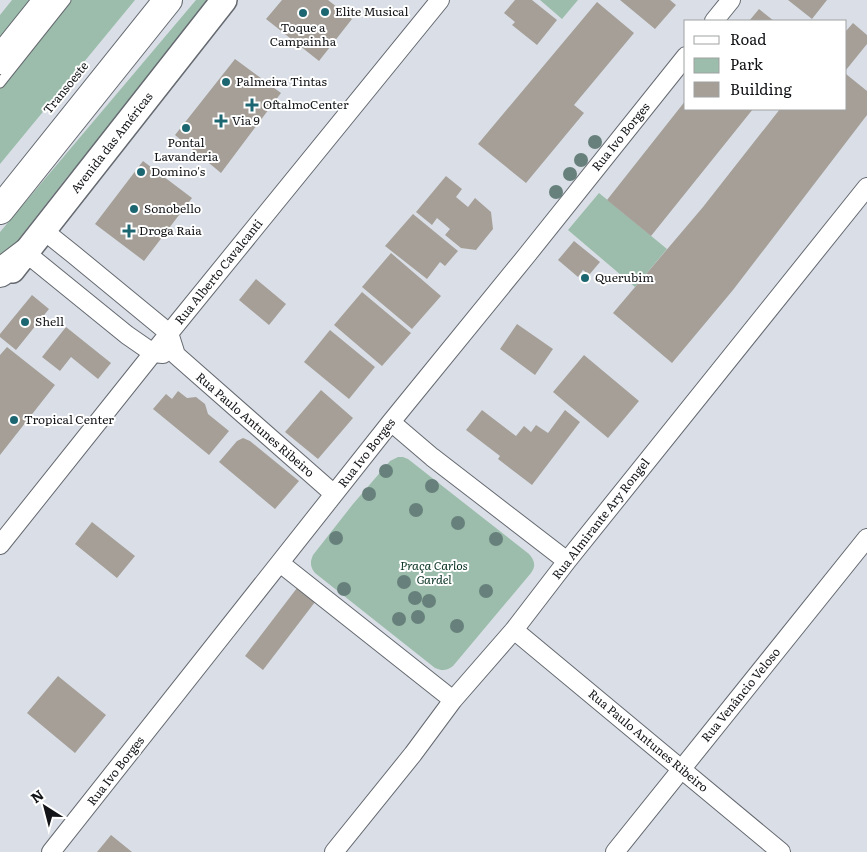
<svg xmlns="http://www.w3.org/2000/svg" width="867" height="852" font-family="Literata,serif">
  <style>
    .green { fill: #9cbdab }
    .building { fill: #a59f98 }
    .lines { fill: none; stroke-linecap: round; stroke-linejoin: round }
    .service-casing { stroke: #656970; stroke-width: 11 }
    .minor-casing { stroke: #656970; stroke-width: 20 }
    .secondary-casing { stroke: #656970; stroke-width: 28 }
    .trunk-casing { stroke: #656970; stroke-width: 30 }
    .service { stroke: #fff; stroke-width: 9 }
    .minor { stroke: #fff; stroke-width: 18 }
    .secondary { stroke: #fff; stroke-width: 25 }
    .trunk { stroke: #fff; stroke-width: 28 }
    .tree { fill: #67807b }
    .poi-dot { fill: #1c6671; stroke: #fff; stroke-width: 2 }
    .labels { text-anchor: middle; stroke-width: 4; stroke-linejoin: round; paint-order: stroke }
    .poi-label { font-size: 12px; fill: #121417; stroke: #fff; text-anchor: start }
    .street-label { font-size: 12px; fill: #121417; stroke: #fff }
    .park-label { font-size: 12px; font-style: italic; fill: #093322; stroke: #fff }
  </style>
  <rect width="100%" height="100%" fill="#dadfe7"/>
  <path class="green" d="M12,0H33L0,42V15Z
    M70,0H135L0,164V88Z
    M196,0H213L104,135L68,176L0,263V232Z
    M540,0H578L562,19Z
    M599,193L667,249L635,287L568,230Z
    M398,457H403L408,459L529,554C535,561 536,566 531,573L453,666C447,671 442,671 435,668L315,573C310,567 310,562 313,555L353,504L390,461Z"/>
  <path class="building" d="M282,0H328L352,19L319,61L266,19Z
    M515,0H532L557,20L537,45L512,25L515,22L504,13Z
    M620,0H670L676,5L655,29Z
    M788,0H827L812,19Z
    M597,2L634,33L574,105L584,113L526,183L478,144Z
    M759,9L774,21H749Z
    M853,23L867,35V44L846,70V31Z
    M235,59L281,93L221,173L175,135Z
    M846,74L867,91V115L733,290L672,363L613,313L703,207L780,109H846Z
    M686,100V109H753L651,236L607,200Z
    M143,161L192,198L144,261L95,224Z
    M446,176L462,189L456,197L468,207L475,198L491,212L493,229L476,250L461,248L445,235L450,229L437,218L432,225L416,212Z
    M413,214L458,251L445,266L440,262L427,279L385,246Z
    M574,241L600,262L589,275L583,270L578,277L558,260Z
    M391,253L441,296L412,329L362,287Z
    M256,279L286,304L269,325L239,300Z
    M362,292L411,333L382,366L334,325Z
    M32,295L49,309L16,350L0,337V334Z
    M517,324L553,349L535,375L500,349Z
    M66,327L111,363L98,379L71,357L60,371L42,357Z
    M330,330L375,367L349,399L304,362Z
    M7,347L55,385L0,455V355Z
    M584,355L639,401L608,438L553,392Z
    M321,390L353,418L318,459L285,432Z
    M178,391L187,398L196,397L205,404L208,414L229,431L209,455L153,409L166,394L172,399Z
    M482,410L516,436L524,426L531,432L536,425L548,433L565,410L580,422L532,485L498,459L500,456L466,430Z
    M243,438L250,441L299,481L275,509L219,462L237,441Z
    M92,522L135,556L117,578L75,544Z
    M297,588L315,602L263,670L245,656Z
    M58,676L106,715L75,753L27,713Z
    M111,835L132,852H97Z"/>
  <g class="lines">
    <defs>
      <path id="service" d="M0,83L66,0"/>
      <path id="minor" d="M714,21L731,0
        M43,230L73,254L169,333L176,355L334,494
        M26,253L127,335L153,353L163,354
        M391,422L432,457L567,561
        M0,545L153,353L440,0
        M280,563L453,700
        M514,630L781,852
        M51,852L391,422L527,255L686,56
        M334,852L413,754L453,700L514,630L567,561L867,187
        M615,852L867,538"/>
      <path id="secondary" d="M12,270L224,0"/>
      <path id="trunk" d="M0,60L48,0
        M0,210L168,0
        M0,273L26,253"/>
    </defs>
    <use href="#service" class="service-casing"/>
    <use href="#minor" class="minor-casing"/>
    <use href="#secondary" class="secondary-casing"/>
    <use href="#trunk" class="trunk-casing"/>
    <use href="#service" class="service"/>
    <use href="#minor" class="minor"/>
    <use href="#secondary" class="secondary"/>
    <use href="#trunk" class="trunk"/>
  </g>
  <g class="tree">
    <circle cx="595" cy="142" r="7"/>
    <circle cx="581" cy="160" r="7"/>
    <circle cx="570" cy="174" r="7"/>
    <circle cx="556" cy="192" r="7"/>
    <circle cx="386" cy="471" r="7"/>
    <circle cx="432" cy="486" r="7"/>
    <circle cx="369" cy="494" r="7"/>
    <circle cx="416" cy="510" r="7"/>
    <circle cx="458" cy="523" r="7"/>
    <circle cx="336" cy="538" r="7"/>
    <circle cx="496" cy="539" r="7"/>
    <circle cx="404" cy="582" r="7"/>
    <circle cx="344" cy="589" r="7"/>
    <circle cx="486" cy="591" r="7"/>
    <circle cx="415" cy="598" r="7"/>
    <circle cx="429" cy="601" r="7"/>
    <circle cx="418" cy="617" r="7"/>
    <circle cx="399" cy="619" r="7"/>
    <circle cx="457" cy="626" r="7"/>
  </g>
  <g class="poi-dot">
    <circle cx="325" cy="12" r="5"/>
    <circle cx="303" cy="13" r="5"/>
    <circle cx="226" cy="82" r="5"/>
    <path d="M249.5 97.5h5v5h5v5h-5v5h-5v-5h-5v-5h5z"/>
    <path d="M218.5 113.5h5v5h5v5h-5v5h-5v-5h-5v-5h5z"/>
    <circle cx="186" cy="128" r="5"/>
    <circle cx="141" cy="172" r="5"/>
    <circle cx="134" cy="209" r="5"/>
    <path d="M126.5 223.5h5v5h5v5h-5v5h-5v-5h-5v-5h5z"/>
    <circle cx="585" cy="278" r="5"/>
    <circle cx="25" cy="322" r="5"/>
    <circle cx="14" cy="420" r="5"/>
  </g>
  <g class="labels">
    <g class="poi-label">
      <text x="335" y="16">Elite Musical</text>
      <text x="303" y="32" text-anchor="middle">Toque a<tspan x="303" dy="14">Campainha</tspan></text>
      <text x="236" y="86">Palmeira Tintas</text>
      <text x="263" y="109">OftalmoCenter</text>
      <text x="232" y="125">Via 9</text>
      <text x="186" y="147" text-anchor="middle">Pontal<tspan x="186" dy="14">Lavanderia</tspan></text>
      <text x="151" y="176">Domino's</text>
      <text x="144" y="213">Sonobello</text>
      <text x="139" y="235">Droga Raia</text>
      <text x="595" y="282">Querubim</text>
      <text x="35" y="326">Shell</text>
      <text x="24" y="424">Tropical Center</text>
    </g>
    <g class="street-label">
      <text transform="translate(66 88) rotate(-51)" y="4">Transoeste</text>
      <text transform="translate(621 137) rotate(-51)" y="4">Rua Ivo Borges</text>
      <text transform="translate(112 143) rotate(-52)" y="4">Avenida das Américas</text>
      <text transform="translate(219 272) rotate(-51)" y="4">Rua Alberto Cavalcanti</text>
      <text transform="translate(255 425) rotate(41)" y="4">Rua Paulo Antunes Ribeiro</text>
      <text transform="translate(367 453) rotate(-52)" y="4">Rua Ivo Borges</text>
      <text transform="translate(601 519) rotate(-52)" y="4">Rua Almirante Ary Rongel</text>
      <text transform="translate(741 695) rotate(-51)" y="4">Rua Venâncio Veloso</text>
      <text transform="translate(648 741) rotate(40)" y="4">Rua Paulo Antunes Ribeiro</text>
      <text transform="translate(116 771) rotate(-52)" y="4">Rua Ivo Borges</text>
    </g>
    <g class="park-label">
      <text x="434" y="570">Praça Carlos<tspan x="434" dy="14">Gardel</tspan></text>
    </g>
  </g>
  <rect x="684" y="20" width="162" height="90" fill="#ffffff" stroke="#a0a1a2"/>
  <rect x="694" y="36" width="25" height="8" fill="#ffffff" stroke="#a0a1a2"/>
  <text x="730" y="45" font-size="15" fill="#121417">Road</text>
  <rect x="694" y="58" width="25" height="15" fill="#9cbdab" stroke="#a0a1a2"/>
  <text x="730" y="70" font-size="15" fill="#121417">Park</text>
  <rect x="694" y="82" width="25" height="15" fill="#a59f98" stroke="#a0a1a2"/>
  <text x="730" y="95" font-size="15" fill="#121417">Building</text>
  <g transform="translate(45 807) rotate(324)" stroke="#ffffff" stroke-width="4" paint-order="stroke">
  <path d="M0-4L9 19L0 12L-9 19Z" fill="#121417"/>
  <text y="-8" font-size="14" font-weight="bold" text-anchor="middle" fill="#121417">N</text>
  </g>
</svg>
